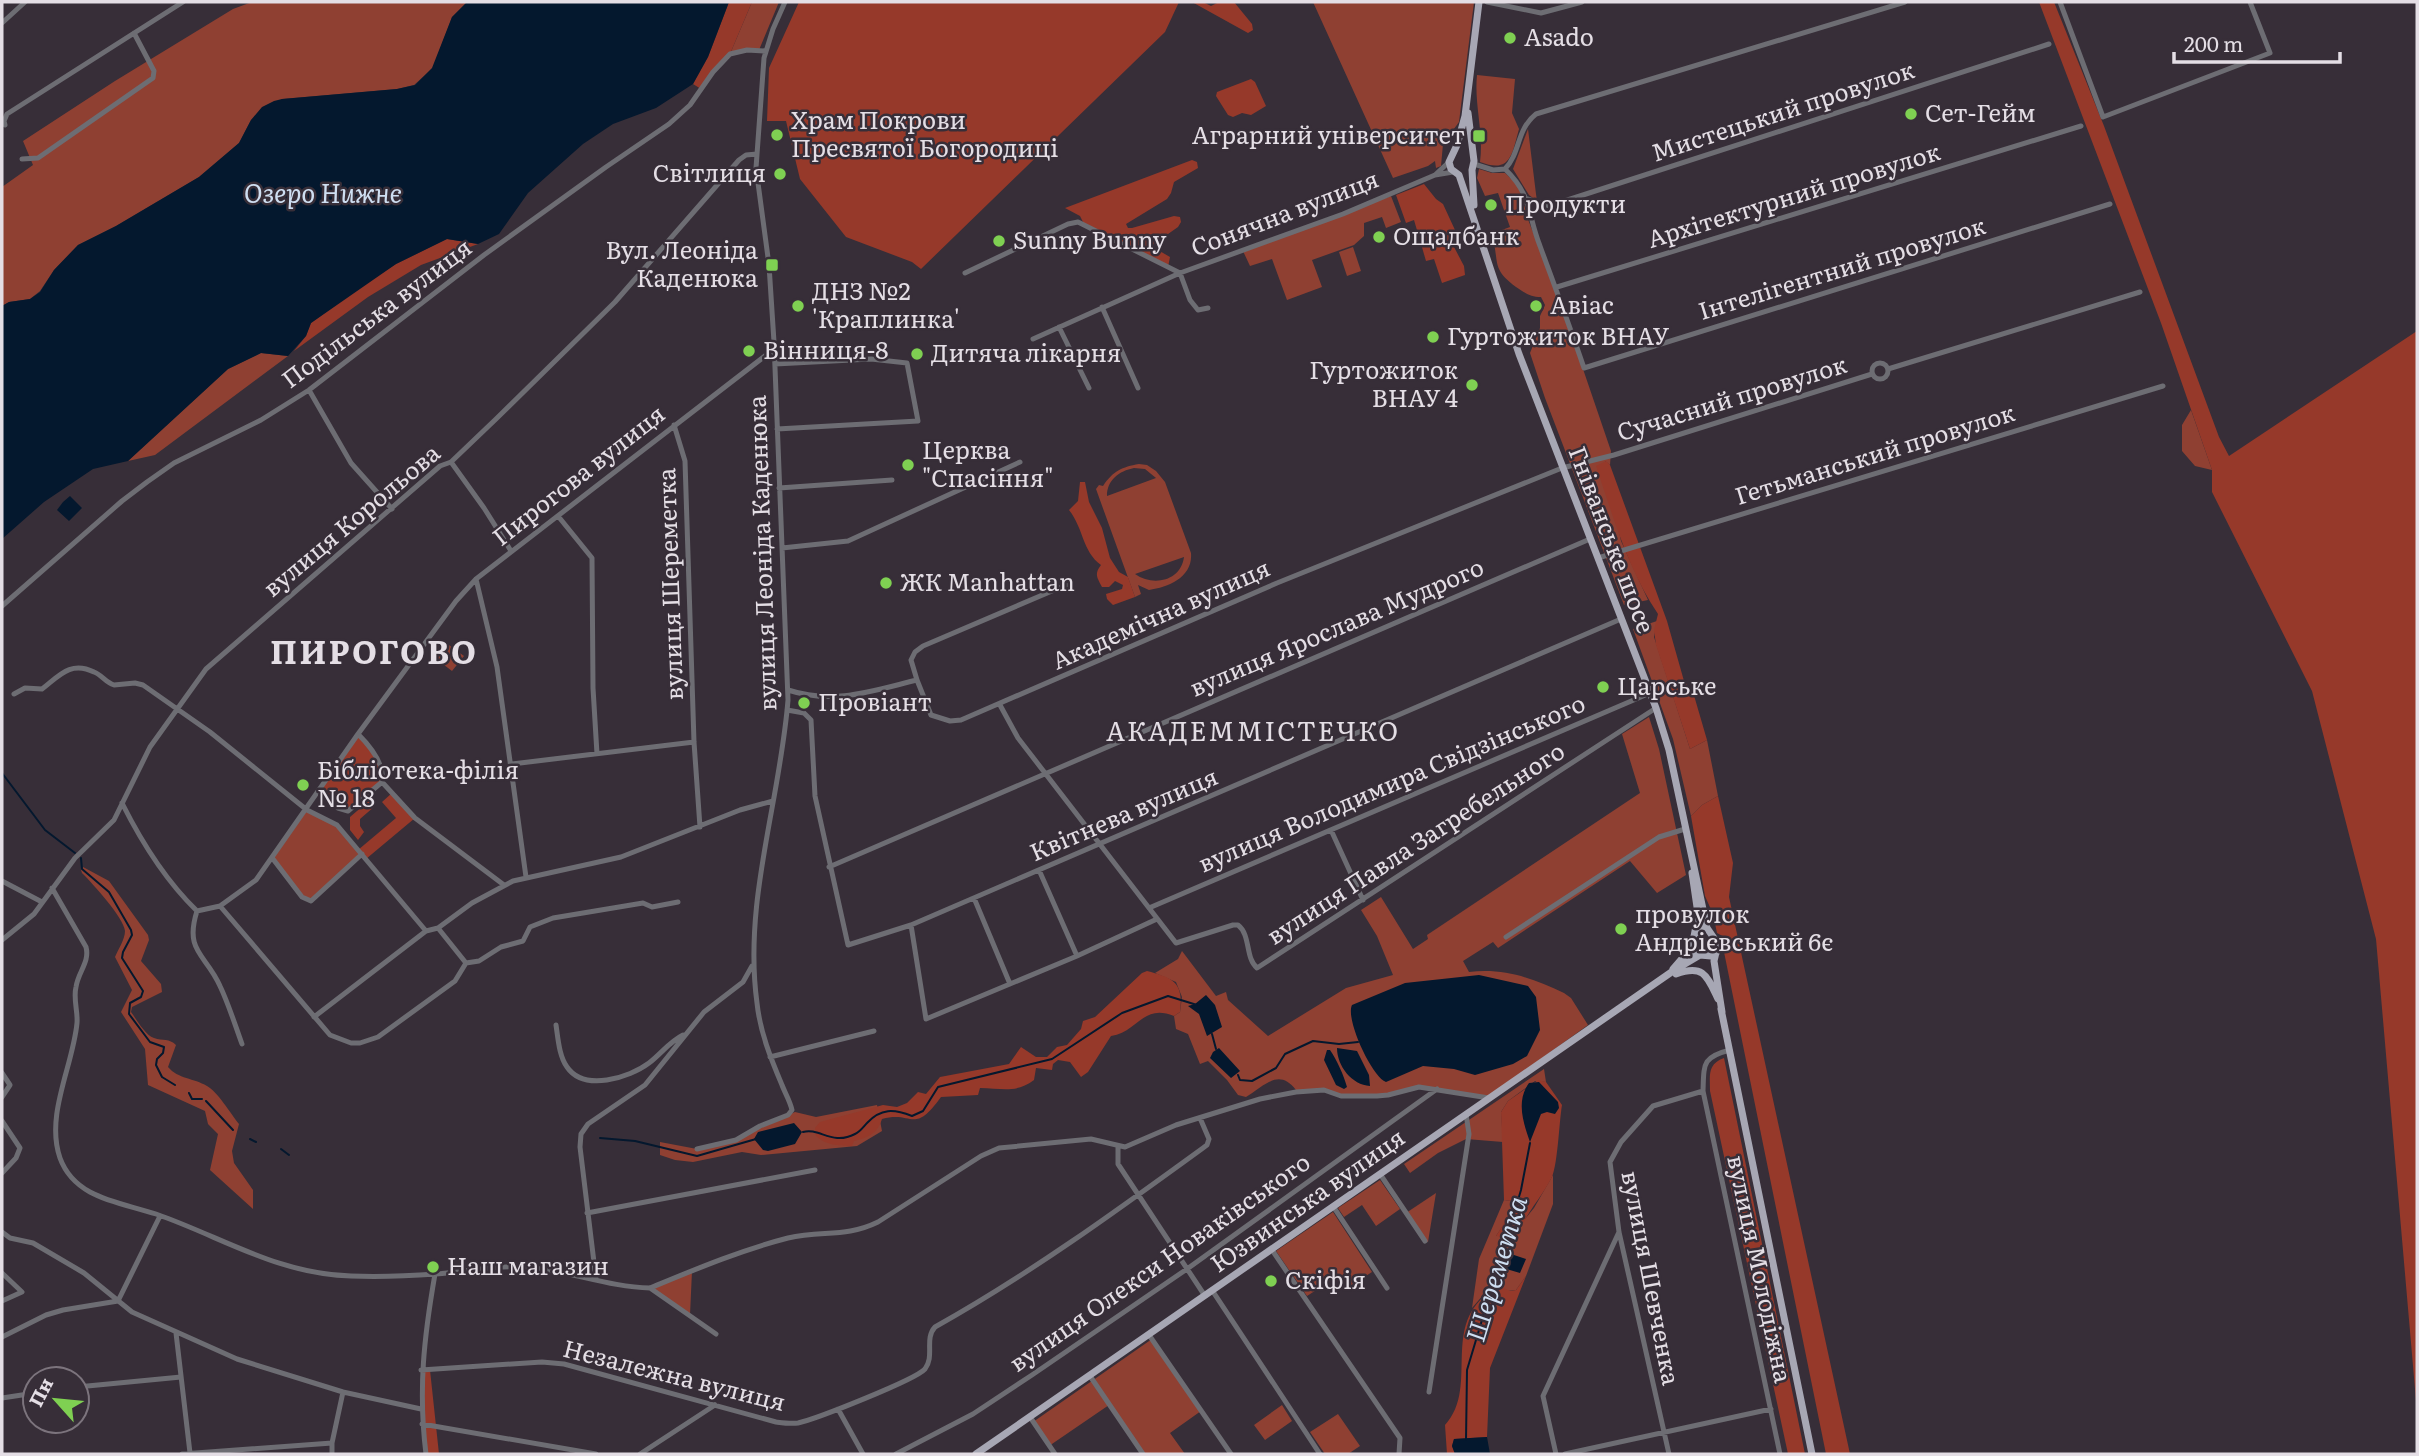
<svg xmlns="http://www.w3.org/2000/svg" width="2419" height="1456" font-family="Literata,serif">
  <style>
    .green { fill: #8f4032; fill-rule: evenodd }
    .forest { fill: #96392a }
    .water { fill: #04182e }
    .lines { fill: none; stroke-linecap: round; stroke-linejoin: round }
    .stream { stroke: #04182e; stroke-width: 2 }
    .minor { stroke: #6d6d73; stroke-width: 5 }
    .major { stroke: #a7a7b4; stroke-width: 7 }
    .poi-dot { fill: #7fd052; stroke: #372e38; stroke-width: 2.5 }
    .labels { text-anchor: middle; stroke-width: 5; stroke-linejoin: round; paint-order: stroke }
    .poi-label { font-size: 24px; fill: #e4dee5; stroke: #372e38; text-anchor: start }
    .street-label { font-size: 24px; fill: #e4dee5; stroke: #372e38 }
    .water-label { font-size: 26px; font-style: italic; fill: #cedef1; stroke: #372e38 }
    .neighbourhood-label { font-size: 26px; letter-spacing: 2px; fill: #e4dee5; stroke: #372e38 }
    .district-label { font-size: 32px; font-weight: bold; letter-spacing: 2px; fill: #e4dee5; stroke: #372e38 }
  </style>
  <rect width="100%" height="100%" fill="#372e38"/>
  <path class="green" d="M252,2H467L452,17L433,68L414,85L397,89L282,99L251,120L239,143L199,177L116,226L78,245L54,270L40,291L30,299L9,302L2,306V187L33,165L23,141L115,81L233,9Z
    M752,2H779L759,50L730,54Z
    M1313,2H1474L1459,122L1443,144L1441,166L1436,168L1435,161L1428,166L1393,178Z
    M1477,75L1515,79L1512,113L1519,129C1512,154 1511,174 1480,162C1484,132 1474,105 1477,75Z
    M1528,129L1536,194L1537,201L1529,195L1513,169Z
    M1479,169L1492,173H1505L1518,185L1529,222L1555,287L1611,451L1610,465L1605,461L1621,541L1648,600L1624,605L1545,398L1530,353L1540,328V316L1545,305L1541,297C1530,297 1525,293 1516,287C1489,267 1501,261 1491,234L1510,227L1498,193L1485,196L1477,178Z
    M1391,196L1401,222L1386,228L1382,217L1364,223V236L1354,245L1312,260L1322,287L1287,300L1272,259L1250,266L1243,251Z
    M1353,247L1361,271L1347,276L1339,252Z
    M261,353L288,356L155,455L128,461L228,369Z
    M2191,410L2212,470L2195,466L2182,451V425Z
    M1139,464L1147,465L1156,471L1165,482L1191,553C1193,577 1169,587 1149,590L1138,585L1141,594L1135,597L1096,489L1099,485L1103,486C1113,471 1122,467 1139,464ZM1134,468L1145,469L1156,478L1107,496C1107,480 1119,471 1134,468ZM1184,557C1181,581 1153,587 1135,574Z
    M1657,621L1654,637L1690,749L1707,740L1718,796L1702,805L1691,816L1673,739L1633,629Z
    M442,640L464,656L452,671L431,655Z
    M1649,717L1659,749L1686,875L1657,893L1630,861L1498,948L1493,942L1463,961L1469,972C1505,968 1532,978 1564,993L1571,998L1588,1025L1488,1097L1419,1087L1388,1095L1344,1097L1324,1090H1296C1279,1068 1265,1085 1246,1097L1238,1095L1227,1080L1208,1061L1200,1064L1188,1034L1176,1029L1174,1016L1180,1012L1182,997L1176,982L1155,973L1178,959L1182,951L1216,996L1226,992L1228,1000L1268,1036L1346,988L1393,975L1377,936L1361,910L1381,897L1413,949L1428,939L1427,935L1640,793L1622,734Z
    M307,810L337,825L362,854L315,899L306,900L273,859Z
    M83,867L109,881L148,935L149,940L141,961L161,984L162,992L132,1007L131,1012C137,1020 145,1035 154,1038C163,1041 169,1038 176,1045L168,1067C178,1079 194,1078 207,1086C217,1091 231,1114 239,1124L232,1151L234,1163L253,1190V1209L210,1170L218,1134L208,1124L205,1111L148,1085L145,1049L121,1012L132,990L115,957C118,950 125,939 125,931C124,918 93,884 82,873L81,870Z
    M1544,1069L1546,1082L1535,1081L1508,1101L1501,1112L1503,1142L1466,1139L1438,1153L1410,1173L1404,1164Z
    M877,1105L882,1131L857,1146L761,1155L742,1152L693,1162L675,1160L660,1155V1142L697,1149L721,1145L795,1112L816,1117Z
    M1553,1175V1204L1526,1276L1516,1290L1484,1294L1472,1308L1479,1259L1504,1200L1519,1202L1496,1236L1520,1225L1534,1208Z
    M1380,1180L1400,1209L1376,1226L1362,1205L1344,1217L1338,1208Z
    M1436,1193L1428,1242L1425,1241L1406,1213Z
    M1333,1212L1372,1272L1344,1290L1335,1278L1307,1296L1276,1251Z
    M692,1271L690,1315L650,1288Z
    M1152,1339L1201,1411L1170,1433L1185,1454H1143L1109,1405L1049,1446L1033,1422Z
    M1282,1405L1292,1421L1265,1440L1254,1425Z
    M1338,1414L1360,1446L1348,1454H1325L1310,1432Z"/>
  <path class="forest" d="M729,2H752L730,54L701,89L693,84L708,57Z
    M799,2H1179L1165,32L921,269L912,262L846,237L800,179L786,121H767L769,68Z
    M1192,2H1203L1211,6L1219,2H1234L1252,24L1253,30L1248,33Z
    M2039,2H2054L2104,126L2219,437L2229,456L2417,331V1412L2376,939L2312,691L2212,492V470L2161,323Z
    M1251,79L1255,82L1266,106L1251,115L1242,113L1233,117L1228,115L1216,96L1217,92Z
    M1192,160L1197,162L1198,168L1174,182L1171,193L1167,199L1126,224L1128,228H1132L1174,216L1180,217L1181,222L1178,227L1151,246L1170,257L1168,267L1084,224L1080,216L1065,208Z
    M1424,184L1436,199L1443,204L1461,243L1454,247L1464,266L1465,275L1442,283L1434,259L1426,261L1414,220L1406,223L1396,195Z
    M447,239L478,244L421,265L368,297L294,351L306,336L311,323L359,288L396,264Z
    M1606,461L1610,465L1667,621L1684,681L1693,692L1707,740L1690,749L1656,645L1654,630L1658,614C1628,570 1613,516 1596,466Z
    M1080,482H1085L1089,502L1102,528L1110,558L1119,572L1128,577L1135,597L1113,605L1107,599L1106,594L1122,589L1123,585L1115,581L1109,587H1102C1097,577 1094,574 1101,565C1082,551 1084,529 1069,510L1078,501Z
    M358,734L371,746L383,778L351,809L343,810L320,790Z
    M392,793L415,818L366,859L358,850L396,818L382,802Z
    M1718,796L1733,863L1729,897L1850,1454H1826L1723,947L1726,938L1717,933L1713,914L1705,896L1691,816L1702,805Z
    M371,799L375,806L360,819V826L364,832L358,840L350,830V817Z
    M1147,971C1173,978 1184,982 1180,1012L1174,1016C1143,1003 1138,1032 1111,1036L1088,1072L1081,1077L1070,1062L1058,1060L1053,1064L1052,1070L1036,1068L1034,1080C1015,1094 1001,1088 980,1088L978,1095L941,1097C913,1136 913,1110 882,1119C878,1133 868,1138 854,1141L852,1146C838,1145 827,1146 816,1136L815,1128L820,1122L883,1105L897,1107L907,1103L918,1092L926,1094L940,1077L1009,1064L1021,1047L1036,1057H1047L1057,1047L1067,1045L1081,1029L1083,1021L1095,1017L1142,973Z
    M1724,1058L1805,1454H1788L1710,1091C1710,1076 1707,1064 1724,1058Z
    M1538,1080L1546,1082L1562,1105C1559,1123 1558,1162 1552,1177C1541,1199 1523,1216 1516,1240L1496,1236L1518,1202L1504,1200L1501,1112L1508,1101Z
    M1526,1276L1490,1368L1487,1437L1454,1439L1452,1446L1455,1454H1447L1445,1425C1482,1385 1435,1319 1500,1286L1510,1291L1516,1290Z
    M421,1370H430L439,1454H426Z"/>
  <path class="water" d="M467,2H729L708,57L693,84L656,108L613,124L583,144L528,193L499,234L478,244L447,239L396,264L311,323L306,336L288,356L261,353L228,369L128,461L93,469L44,502L2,539V306L9,302L30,299L40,292L54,270L78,245L116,226L199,177L239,143L251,120L262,107L274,101L282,99L397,89L415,85L432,68L452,17Z
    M70,496L82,508L69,521L57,510L63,502Z
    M1479,975L1528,986L1536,997L1540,1030L1527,1056L1513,1064L1475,1075L1454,1069L1423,1066L1386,1082C1372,1077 1345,1019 1352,1005L1405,983Z
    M1206,995L1215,1005L1222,1027L1207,1036L1199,1014L1188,1006L1195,1004Z
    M1219,1048L1240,1071L1231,1078L1210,1058L1213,1052Z
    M1337,1048L1357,1051L1369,1075L1370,1086C1352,1085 1337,1066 1337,1048Z
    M1327,1050H1330C1337,1060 1344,1076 1347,1087L1344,1089L1336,1085L1324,1060Z
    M1539,1082L1558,1102L1559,1108L1555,1114L1547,1112L1541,1114L1530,1142C1523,1122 1516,1101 1529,1083Z
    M794,1123L802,1132L795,1144L768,1151L763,1150L754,1139L758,1132Z
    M1505,1252L1526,1259L1520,1273L1503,1268Z
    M1487,1437L1490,1454H1455L1452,1446L1454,1439Z"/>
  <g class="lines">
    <path class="stream" d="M2,773L45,830L75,853
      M81,858L82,869L109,892L131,930L132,935L123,952L122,958L143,991L141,997L130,1003L129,1014L150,1042L164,1047L163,1053L157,1059L156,1065L162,1077L175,1085
      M1212,1034L1216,1049
      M1238,1075L1240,1080L1252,1081L1276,1068L1285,1054L1313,1041L1339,1044L1358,1042
      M189,1093L192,1099H202
      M206,1101L233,1130
      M803,1132C819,1127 832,1146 855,1134C860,1132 864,1126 867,1123C881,1108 894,1109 912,1116L923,1111L938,1087L1052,1059L1122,1013L1168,996L1197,1005
      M600,1138L635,1141L697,1156L756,1139
      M250,1139L256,1142
      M281,1149L289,1155
      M1466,1440L1467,1370L1521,1190L1530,1143"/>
    <path class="minor" d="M1487,2L1541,13L1582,2
      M2060,2L2103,117L2270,53L2250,2
      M2,23L25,2
      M5,125L4,121L7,114L183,2
      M22,159L38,158L153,78L154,71L134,33
      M1474,164L1493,170L1505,169C1532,195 1527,213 1540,246C1555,287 1570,327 1584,368L2110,204
      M1505,169C1521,152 1516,130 1536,114L1905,2
      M1435,175L1449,162
      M1528,199L1549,206L2049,44
      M965,273L1068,224L1078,222L1180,273L1190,300L1198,310L1208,308
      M1557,287L2081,126
      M1102,307L1138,388
      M1059,327L1089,388
      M1033,339L1180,273L1343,214L1435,175L1453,172
      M1872 371a8 8 0 1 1 16 0a8 8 0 1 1-16 0Z
      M775,364L871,359L907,363L918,421L777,429
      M1888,369L2140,292
      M309,390L351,463L392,509
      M674,425L685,461L694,742L700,827
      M451,462L484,508L511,551
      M779,488L892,480
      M558,516L592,558L593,688L597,754
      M782,548L848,541L1020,462
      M1598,558L2163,386
      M476,579L497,667L526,877
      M2,606L122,501L147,482L174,463L261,420L309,390L484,255L606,167L669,124L690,105L713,72L730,54L747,50L766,51
      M917,680L911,660L915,652L923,646L1066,585
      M788,690C834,705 872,691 917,680L931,715L950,721L961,720L1277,583L1562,468L1614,455L1872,374
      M14,694L25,688L42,689C58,677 70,660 94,672C102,675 105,682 114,685L135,683L143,685L210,732L307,810L337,825L426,931
      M1000,705L1018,738L1176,943L1233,925H1238C1251,935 1245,958 1257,968L1656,708
      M787,710L804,713L811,720L815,796L848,945L911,925L1621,619
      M512,764L694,742
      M382,782L415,818L504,885
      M320,790L338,808L348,811L382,782C385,764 370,746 358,734
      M122,803C142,843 165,880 197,911C184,952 206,954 220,986C229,1005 235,1025 242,1044
      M1331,830L1363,900
      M273,859L302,897L311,901L362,854
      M829,867L1590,539
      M1039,870L1077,956
      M2,881L42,902
      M52,888L86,947C90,962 78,972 76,987C73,999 78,1011 77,1023C73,1066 45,1115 60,1158C75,1199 120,1202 156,1214C222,1237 277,1274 351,1276C379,1277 408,1276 436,1274C466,1272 495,1265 525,1267C567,1270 608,1287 650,1288C696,1269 741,1250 788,1238C823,1230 845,1238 878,1222L981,1156L999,1148L1091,1139L1125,1147L1176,1125L1260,1099L1296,1092L1324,1090L1341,1096H1377L1388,1095L1419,1087L1489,1098
      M974,898L1010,984
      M220,906L330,1035L351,1043H360L378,1037L455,981L466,963L438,928L472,903L513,881L621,857L740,810L773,801
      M1149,908L1650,693
      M197,911L220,906L256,880L358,734L456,601L476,579L774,349
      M911,925L926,1019L1077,956L1157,919
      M1506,937L1659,837L1685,829
      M2,940L34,914L75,858L114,820L150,747L206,669L440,466L451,462L496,419L615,302L739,160L746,155L757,154
      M466,963L479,961L501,947L523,941L530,927L553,918L643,903L652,907L678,902
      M314,1017L426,931L438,928
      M556,1025C558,1038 559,1056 567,1067C584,1092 629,1078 649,1063C661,1054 669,1042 683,1035
      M770,1057L874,1031
      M2,1073L10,1085L2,1097
      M1703,1091L1780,1454
      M2,1121L20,1148L16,1158L2,1173
      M1118,1147V1164L1205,1296
      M697,1149L736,1140L760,1126L788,1115L792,1110C790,1101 785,1093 782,1085C771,1059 760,1032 757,1003C743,901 780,802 788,700L774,342L769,265L756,168L764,58L773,29L785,2
      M1380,1174L1425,1241
      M1333,1206L1387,1288
      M587,1213L815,1170
      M2,1232L10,1238L33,1243L84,1273L132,1312L237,1359L343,1392L421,1409
      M1272,1250L1400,1438L1399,1454
      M2,1273L22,1292L2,1301
      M596,1279L580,1147L581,1134L588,1124L645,1085L704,1012L743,982L752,966
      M650,1288L716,1334
      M1212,1290L1320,1454
      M176,1333L190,1453
      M1149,1335L1231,1454
      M2,1337L46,1315L63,1310L118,1301L160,1216
      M421,1370L542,1362L564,1364L776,1422C784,1423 791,1424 798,1423C816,1419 915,1380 925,1369C935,1356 924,1339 935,1327C1030,1274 1119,1209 1207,1145L1209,1139L1200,1118
      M1090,1376L1143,1454
      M77,1387L181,1377
      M1429,1392L1469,1134L1466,1114
      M2,1398L35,1393
      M838,1409L863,1454
      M1030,1417L1055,1454
      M422,1424L596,1454
      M182,1454L332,1443
      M332,1454V1443L343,1392
      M426,1454C418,1390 424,1337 435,1274
      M640,1454L715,1405
      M896,1454L973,1414L1032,1375L1187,1269L1437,1089
      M1556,1454L1543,1396L1619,1232
      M1565,1454L1771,1409
      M1669,1454L1619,1232L1610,1162L1621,1142L1653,1106L1703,1091C1704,1064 1702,1057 1730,1050"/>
    <path class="major" d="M1479,2L1465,116L1457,145L1449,162L1451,169L1459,175L1519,354L1656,708L1669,750L1707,928L1718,944L1714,961L1722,1012
      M1468,113L1474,161L1472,170L1474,205
      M1692,873L1702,941L1693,955
      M1673,969L1692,947L1696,926
      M1676,974C1704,964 1707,976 1718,999
      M1721,1009L1812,1454
      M976,1454L1673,971L1700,955L1711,956L1716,953"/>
  </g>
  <g class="poi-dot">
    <circle cx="1510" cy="38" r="7"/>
    <circle cx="1911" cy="114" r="7"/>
    <circle cx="777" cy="135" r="7"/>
    <rect x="1472" y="129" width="14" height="14" rx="3.5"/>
    <circle cx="780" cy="174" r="7"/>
    <circle cx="1491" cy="205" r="7"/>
    <circle cx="1379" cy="237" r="7"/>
    <circle cx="999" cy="241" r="7"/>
    <rect x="765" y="258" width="14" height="14" rx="3.5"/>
    <circle cx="798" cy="306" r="7"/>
    <circle cx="1536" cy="306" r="7"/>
    <circle cx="1433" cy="337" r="7"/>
    <circle cx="749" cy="351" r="7"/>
    <circle cx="917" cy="354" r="7"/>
    <circle cx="1472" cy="385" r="7"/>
    <circle cx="908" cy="465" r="7"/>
    <circle cx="886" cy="583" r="7"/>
    <circle cx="1603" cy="687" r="7"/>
    <circle cx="804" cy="703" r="7"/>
    <circle cx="303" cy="785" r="7"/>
    <circle cx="1621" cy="929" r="7"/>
    <circle cx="433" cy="1267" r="7"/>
    <circle cx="1271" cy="1281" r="7"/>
  </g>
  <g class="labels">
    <g class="poi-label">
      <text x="1524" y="46">Asado</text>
      <text x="1925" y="122">Сет-Гейм</text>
      <text x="791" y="129">Храм Покрови<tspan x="791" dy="28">Пресвятої Богородиці</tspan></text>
      <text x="1465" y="144" text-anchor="end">Аграрний університет</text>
      <text x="766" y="182" text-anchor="end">Світлиця</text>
      <text x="1505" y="213">Продукти</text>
      <text x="1393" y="245">Ощадбанк</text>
      <text x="1013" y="249">Sunny Bunny</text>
      <text x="758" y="259" text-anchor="end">Вул. Леоніда<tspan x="758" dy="28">Каденюка</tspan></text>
      <text x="812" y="300">ДНЗ №2<tspan x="812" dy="28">'Краплинка'</tspan></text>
      <text x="1550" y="314">Авіас</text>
      <text x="1447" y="345">Гуртожиток ВНАУ</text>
      <text x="763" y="359">Вінниця-8</text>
      <text x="931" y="362">Дитяча лікарня</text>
      <text x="1458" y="379" text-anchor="end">Гуртожиток<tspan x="1458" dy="28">ВНАУ 4</tspan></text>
      <text x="922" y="459">Церква<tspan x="922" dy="28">"Спасіння"</tspan></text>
      <text x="900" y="591">ЖК Manhattan</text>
      <text x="1617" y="695">Царське</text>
      <text x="818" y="711">Провіант</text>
      <text x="317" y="779">Бібліотека-філія<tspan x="317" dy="28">№ 18</tspan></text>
      <text x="1635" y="923">провулок<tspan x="1635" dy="28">Андрієвський 6є</tspan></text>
      <text x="447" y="1275">Наш магазин</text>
      <text x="1285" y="1289">Скіфія</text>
    </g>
    <g class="street-label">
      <text transform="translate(1783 112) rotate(-18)" y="8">Мистецький провулок</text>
      <text transform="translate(1794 196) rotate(-17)" y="8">Архітектурний провулок</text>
      <text transform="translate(1285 214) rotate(-21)" y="8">Сонячна вулиця</text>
      <text transform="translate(1842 269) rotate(-17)" y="8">Інтелігентний провулок</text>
      <text transform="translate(377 314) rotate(-37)" y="8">Подільська вулиця</text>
      <text transform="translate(1732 399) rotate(-17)" y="8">Сучасний провулок</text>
      <text transform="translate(1875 455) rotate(-17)" y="8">Гетьманський провулок</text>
      <text transform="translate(579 476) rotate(-38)" y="8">Пирогова вулиця</text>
      <text transform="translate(352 521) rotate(-40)" y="8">вулиця Корольова</text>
      <text transform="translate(1611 540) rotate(69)" y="8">Гніванське шосе</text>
      <text transform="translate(763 553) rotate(-92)" y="8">вулиця Леоніда Каденюка</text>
      <text transform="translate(671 584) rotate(-92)" y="8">вулиця Шереметка</text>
      <text transform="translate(1161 615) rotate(-24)" y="8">Академічна вулиця</text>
      <text transform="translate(1337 628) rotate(-23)" y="8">вулиця Ярослава Мудрого</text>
      <text transform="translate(1392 784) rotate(-23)" y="8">вулиця Володимира Свідзінського</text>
      <text transform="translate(1124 815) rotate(-23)" y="8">Квітнева вулиця</text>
      <text transform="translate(1416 844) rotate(-33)" y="8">вулиця Павла Загребельного</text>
      <text transform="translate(1308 1201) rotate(-35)" y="8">Юзвинська вулиця</text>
      <text transform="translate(1160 1263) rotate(-35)" y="8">вулиця Олекси Новаківського</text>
      <text transform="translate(1759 1269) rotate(78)" y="8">вулиця Молодіжна</text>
      <text transform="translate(1650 1278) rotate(79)" y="8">вулиця Шевченка</text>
      <text transform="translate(674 1376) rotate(14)" y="8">Незалежна вулиця</text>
    </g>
    <g class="water-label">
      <text x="323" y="203">Озеро Нижнє</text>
      <text transform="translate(1497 1269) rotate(-73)" y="9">Шереметка</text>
    </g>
    <g class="neighbourhood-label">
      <text x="1253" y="741">АКАДЕММІСТЕЧКО</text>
    </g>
    <g class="district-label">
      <text x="374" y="664">ПИРОГОВО</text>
    </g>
  </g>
  <rect width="2419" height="1456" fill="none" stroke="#e4dee5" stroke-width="7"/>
  <g transform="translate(56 1400) rotate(297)"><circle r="33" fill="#372e38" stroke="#7c747d" stroke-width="2"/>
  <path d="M0-5L12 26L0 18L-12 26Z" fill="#7fd052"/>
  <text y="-10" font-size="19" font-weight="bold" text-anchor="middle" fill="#e4dee5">Пн</text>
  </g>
  <path d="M2174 52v10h166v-10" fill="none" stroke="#e4dee5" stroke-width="3.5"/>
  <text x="2184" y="52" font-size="21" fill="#e4dee5" stroke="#372e38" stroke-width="5" paint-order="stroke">200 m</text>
</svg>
